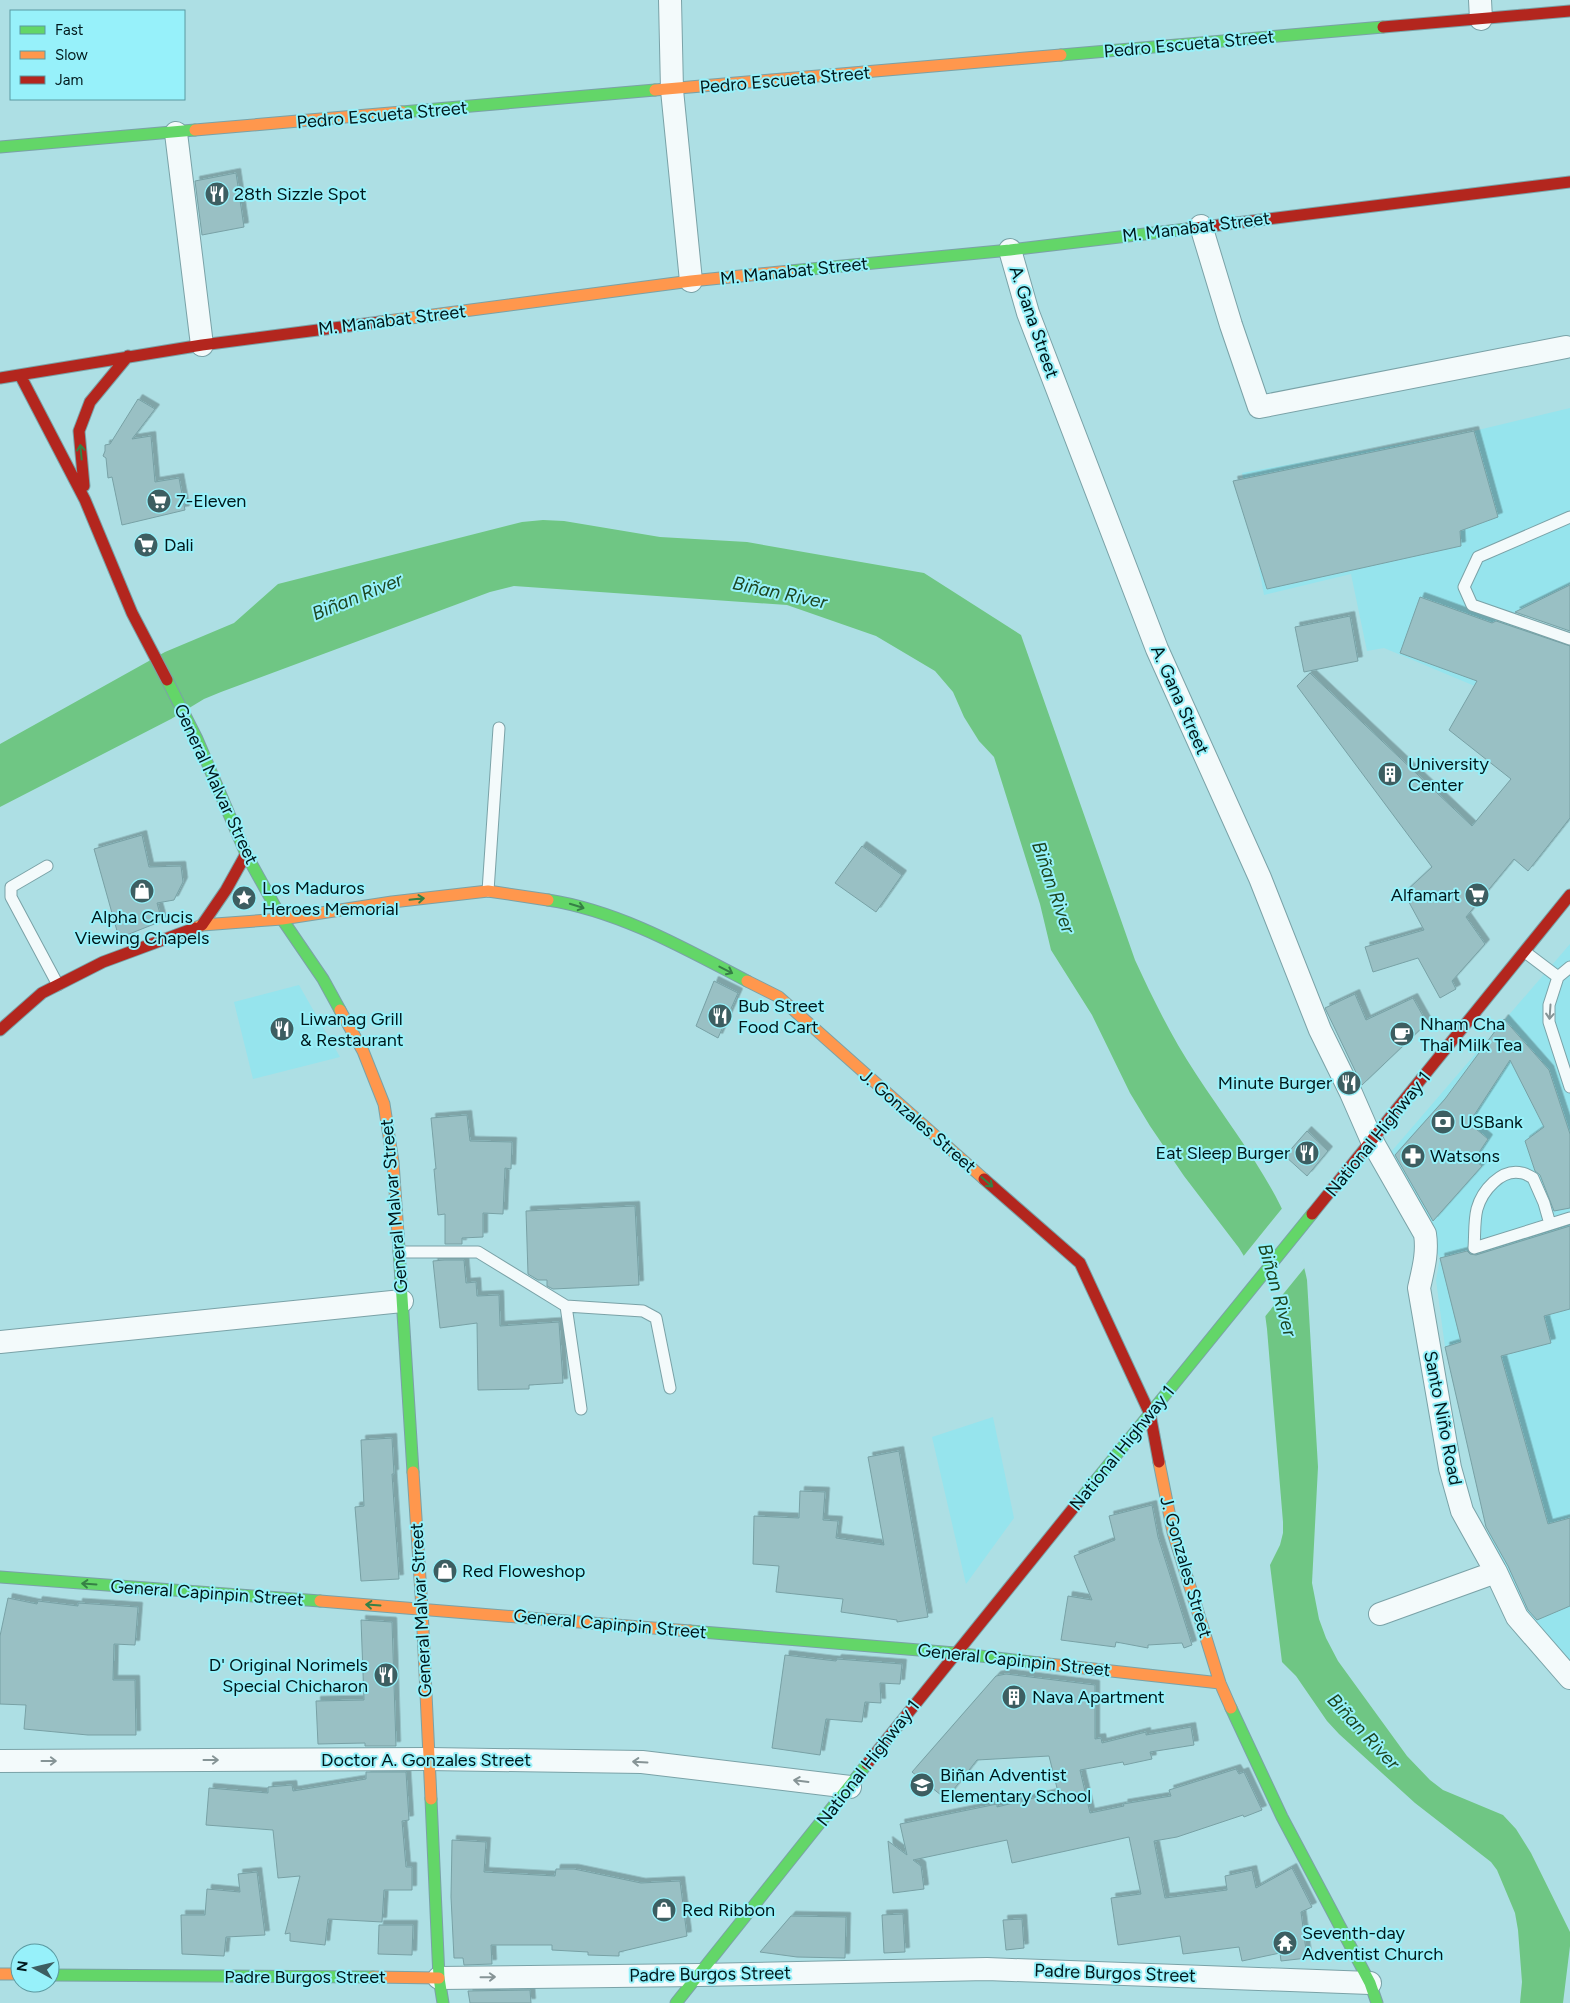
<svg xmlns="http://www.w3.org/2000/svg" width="1570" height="2003" font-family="Figtree,sans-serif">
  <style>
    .built { fill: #96e4ed }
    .water { fill: #6fc684 }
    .pier { fill: #addfe4 }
    .building { fill: #99c0c4; stroke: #78a1a5; filter: url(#shadow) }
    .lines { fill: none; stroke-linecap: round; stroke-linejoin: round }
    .lane-casing { stroke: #7aa2a7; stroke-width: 13 }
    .street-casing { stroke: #7aa2a7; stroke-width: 24 }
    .fast-casing { stroke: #7aa2a7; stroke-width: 13 }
    .slow-casing { stroke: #7aa2a7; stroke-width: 13 }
    .jam-casing { stroke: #7aa2a7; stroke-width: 13 }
    .lane { stroke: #f3fafb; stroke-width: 11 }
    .street { stroke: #f3fafb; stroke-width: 22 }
    .fast { stroke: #63d668; stroke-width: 11 }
    .slow { stroke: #ff974d; stroke-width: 11 }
    .jam { stroke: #b3261e; stroke-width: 11 }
    .oneway { stroke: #368045 }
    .oneway2 { stroke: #869496 }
    .labels { text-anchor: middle; stroke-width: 4; stroke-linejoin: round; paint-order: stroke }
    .street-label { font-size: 18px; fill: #00181b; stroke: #97f1fa }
    .poi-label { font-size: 18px; fill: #00181b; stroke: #97f1fa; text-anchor: start }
    .water-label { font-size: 19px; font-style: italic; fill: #1d451f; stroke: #97f1fa }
  </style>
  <defs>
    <filter id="shadow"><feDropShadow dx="4.5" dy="-4.5" stdDeviation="0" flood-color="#0004"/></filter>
  </defs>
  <rect width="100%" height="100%" fill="#addfe4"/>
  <path class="built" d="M1570,408V585L1512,614L1570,634V726L1384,648L1367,651L1351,574L1264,595L1242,473L1474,431Z
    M1570,944V1666L1529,1624L1487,1530L1445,1347L1436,1280L1440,1258L1384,1160Z
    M299,985L340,1057L253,1079L234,1002Z
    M993,1417L1014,1518L966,1584L932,1437Z"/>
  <path class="water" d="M543,520L564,521L660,537L747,542L924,573L1021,635L1135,960C1153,999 1172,1038 1196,1074C1239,1140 1291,1201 1307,1280L1318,1467L1312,1583L1319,1619L1326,1638L1338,1661L1407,1756L1430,1780L1443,1790L1503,1815L1516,1829L1531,1853L1570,1932V1946L1563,2003H1520L1522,1982L1518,1930L1515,1913L1497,1870L1491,1862L1415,1803L1339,1734L1327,1721L1296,1676L1282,1662L1270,1565L1280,1545L1283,1533V1522L1267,1329L1264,1306L1250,1266L1239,1248L1184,1176L1150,1126L1130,1093L1092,1015L1051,950L1040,904L994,757L979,741L964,717L953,692L935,671L876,636L787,605L514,586L490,592L221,692L204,699L171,719L0,807V744L165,652L234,623L278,584L522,522Z"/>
  <path class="pier" d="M1284,1206L1299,1240L1306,1266L1263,1319L1255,1286L1242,1258Z"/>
  <path class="building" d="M236,173L244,227L202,235L195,181Z
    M138,399L155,409L132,439L151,436L155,482L179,478L185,510L122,525L112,477L108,478L106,458L103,456L105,451V445L110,444Z
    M1474,431L1498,517L1460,531L1461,546L1267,589L1233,481Z
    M1570,585V631L1515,612Z
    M1420,597L1492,623L1496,621L1570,646V818L1528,871L1514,859L1466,917L1485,944L1452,981L1456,989L1440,998L1418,958L1373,972L1365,947L1424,930L1404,893L1432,867L1297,686L1310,673L1472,826L1511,779L1449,730L1477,681L1400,653Z
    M1350,616L1358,661L1304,672L1295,627Z
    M142,835L149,867L181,866L183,882L174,900L157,903L162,921L119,938L94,849Z
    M862,846L902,875L876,912L835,883Z
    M714,981L738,993L718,1038L696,1026Z
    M1355,994L1366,1020L1413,998L1427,1023L1362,1085L1325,1008Z
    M1504,1019L1549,1070L1570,1134V1208L1554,1211L1540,1175L1535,1171L1525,1141L1544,1127L1510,1060L1469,1123L1488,1139L1474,1160L1482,1166L1433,1221L1395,1155L1445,1099Z
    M467,1115L470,1141L512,1142L511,1169L505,1168L503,1214L483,1213V1237L462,1238V1244H445V1214L438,1215L434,1169H436L431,1118Z
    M1307,1131L1328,1151L1307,1176L1285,1156Z
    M635,1206L639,1285L553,1289L547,1286V1280H538L528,1274L526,1211Z
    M1570,1226V1309L1544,1316L1551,1343L1501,1356L1548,1524L1570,1518V1606L1537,1620L1528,1610L1508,1566L1486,1527L1445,1347L1461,1342L1440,1258L1467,1251L1470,1254L1476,1255Z
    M444,1260H464L466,1283L476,1282L477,1296L499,1295L500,1326L559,1322L563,1383L529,1385V1389L478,1390L477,1323L440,1328L433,1261Z
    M392,1438L394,1474H392L399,1579L361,1581L355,1507L364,1506L361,1440Z
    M899,1451L928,1617L897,1622V1620L841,1612L843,1599L776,1592L779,1566L753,1564L754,1516L799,1518L800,1491L825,1492L823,1520L838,1521L836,1538L884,1545L868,1457Z
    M1152,1505L1158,1537L1192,1645L1184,1648L1182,1643L1148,1645V1648L1116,1642L1115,1647L1061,1640L1068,1596L1092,1600L1074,1556L1115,1540L1109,1516Z
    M8,1598L37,1604L38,1601L78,1606V1603L138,1607L135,1645L114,1644L113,1680H135L136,1735H88L24,1729L26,1705L0,1704V1636Z
    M361,1620L392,1622L396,1746H365V1743L318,1744L316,1701L364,1700Z
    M785,1655L836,1661L837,1659L902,1664L900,1684L880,1683L881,1703L865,1702L862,1722L826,1719L820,1755L772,1748Z
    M1006,1674L1095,1685V1739L1101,1738L1102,1743L1146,1732V1735L1191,1727L1194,1745L1150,1752L1152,1759L1124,1765L1123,1762L1080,1770L1090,1813L1124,1806L1123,1804L1171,1796L1169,1790L1236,1769L1239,1774L1244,1772L1262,1810L1244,1817L1243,1815L1177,1837L1154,1841L1165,1898L1227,1890L1225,1876L1252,1870L1256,1888L1292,1868L1312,1907L1301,1912L1307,1958L1281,1961L1280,1953L1242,1961L1239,1947L1183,1954L1180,1936L1118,1945L1111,1898L1141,1894L1129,1837L1012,1863L1007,1840L913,1860L921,1866L924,1889L893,1893L888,1841L907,1855L900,1824L997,1804V1807L1058,1792L1049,1756L977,1760L946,1799L912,1772L996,1676Z
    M366,1772H406L409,1820L402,1821L406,1867H412V1890H384L382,1922L328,1919L325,1945L290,1941V1933L285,1934L300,1876L278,1878L273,1830L206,1825L209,1788L268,1793V1787L292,1785L293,1791L366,1779Z
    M452,1840L486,1842L484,1872L555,1876L556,1869H574L641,1883L680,1881L687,1936L619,1952V1956L588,1955V1952L552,1950V1945H491L492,1964L464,1965L463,1958H454L451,1897Z
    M257,1872L265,1935L226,1937L224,1956L182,1954L181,1915H205L207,1889L240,1892L238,1874Z
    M903,1914L905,1952L884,1953L882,1915Z
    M791,1916L846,1917L845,1958L797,1957L760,1952Z
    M1022,1919L1024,1948L1006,1950L1003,1920Z
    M379,1925H413L412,1955L378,1954Z
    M530,1990L531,2003H470L468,1991Z"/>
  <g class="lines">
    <defs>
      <path id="lane" d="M1570,517L1478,557L1464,587L1472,605L1570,639
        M47,866L11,887V897L58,985
        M488,891L499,728
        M1525,952L1558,977
        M1570,967L1558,977L1549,1005V1022L1570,1087
        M1550,1224L1544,1203L1533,1178C1529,1176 1525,1173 1522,1173C1501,1168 1482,1191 1477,1209C1474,1221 1475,1235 1474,1248L1570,1218
        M399,1252H478L566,1306L643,1311L656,1318L670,1388
        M566,1306L581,1409"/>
      <path id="street" d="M670,0L672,90L691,281
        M1480,0L1481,19
        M176,133L202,345
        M1201,226L1231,325L1259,407L1566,347
        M1010,250L1028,313L1157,649L1260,878L1320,1030L1351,1093L1372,1141L1425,1234C1428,1253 1423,1270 1419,1288L1450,1468L1462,1511L1496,1572L1517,1617L1570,1678
        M0,1342L402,1301
        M1380,1614L1496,1572
        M0,1761L428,1759L642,1762L850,1787
        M439,1978L699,1975L987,1969L1370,1983"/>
      <path id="fast" d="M1061,55L1383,27
        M402,112L655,90
        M0,147L195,130
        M790,271L1010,250L1187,229
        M167,680L197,739L246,854L282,919L323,979L340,1010
        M548,900C619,911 684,948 747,981
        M398,1234L413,1472
        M1079,1501L1312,1214
        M0,1577L320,1601
        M690,1631L955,1653L1039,1663
        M1231,1708L1282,1817L1370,1983L1377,2003
        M431,1799L439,1978L443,2003
        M50,1975L373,1977
        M676,2003L867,1764"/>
      <path id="slow" d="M655,90L1061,55
        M195,130L402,112
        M380,322L691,281L790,271
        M195,928L202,925L282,919L392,902L488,891L548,900
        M747,981L779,997L984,1179
        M340,1010L363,1051L384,1104L393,1162L398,1234
        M1159,1462L1173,1532L1220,1683L1231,1708
        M413,1472L422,1609L431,1799
        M320,1601L690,1631
        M1039,1663L1220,1683
        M0,1974H20
        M373,1977L439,1978"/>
      <path id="jam" d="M1383,27L1570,11
        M1187,229L1570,182
        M20,375L85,500L132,613L167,680
        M0,378L202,345L380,322
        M84,486L79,431L90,402L128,356
        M202,925L226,890L246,854
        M0,1030L42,993L103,962L195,928
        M984,1179L1080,1263L1150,1414L1159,1462
        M1312,1214L1570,895
        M867,1764L1079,1501"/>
    </defs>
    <use href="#lane" class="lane-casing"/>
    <use href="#street" class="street-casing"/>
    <use href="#fast" class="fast-casing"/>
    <use href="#slow" class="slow-casing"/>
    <use href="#jam" class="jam-casing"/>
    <use href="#lane" class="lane"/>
    <use href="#street" class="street"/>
    <use href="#fast" class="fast"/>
    <use href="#slow" class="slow"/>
    <use href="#jam" class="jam"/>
  </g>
  <defs><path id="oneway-shaft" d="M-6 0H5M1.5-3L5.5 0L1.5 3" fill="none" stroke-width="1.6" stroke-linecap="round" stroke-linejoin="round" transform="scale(1.25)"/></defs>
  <g class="oneway">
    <use href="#oneway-shaft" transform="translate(81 452) rotate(-95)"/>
    <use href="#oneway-shaft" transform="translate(417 899) rotate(-6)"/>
    <use href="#oneway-shaft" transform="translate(577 906) rotate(17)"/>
    <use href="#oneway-shaft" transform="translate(726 970) rotate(27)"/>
    <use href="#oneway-shaft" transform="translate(987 1182) rotate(41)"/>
    <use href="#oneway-shaft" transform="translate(89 1584) rotate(-176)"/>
    <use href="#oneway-shaft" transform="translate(373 1605) rotate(-176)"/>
  </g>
  <g class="oneway2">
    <use href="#oneway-shaft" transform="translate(1550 1012) rotate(94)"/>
    <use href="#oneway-shaft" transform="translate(211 1760)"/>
    <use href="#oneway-shaft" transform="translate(49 1761)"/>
    <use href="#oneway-shaft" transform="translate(640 1762) rotate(-177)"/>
    <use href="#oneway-shaft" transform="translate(801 1781) rotate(-173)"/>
    <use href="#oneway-shaft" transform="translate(488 1977) rotate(-1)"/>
  </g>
  <defs>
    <symbol id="restaurant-disc" viewBox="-11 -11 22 22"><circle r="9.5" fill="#3d5e61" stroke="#97f1fa"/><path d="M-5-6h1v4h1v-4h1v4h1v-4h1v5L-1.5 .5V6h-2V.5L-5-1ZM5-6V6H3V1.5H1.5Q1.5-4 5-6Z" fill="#fff"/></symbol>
    <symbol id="supermarket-disc" viewBox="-11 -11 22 22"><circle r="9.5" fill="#3d5e61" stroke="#97f1fa"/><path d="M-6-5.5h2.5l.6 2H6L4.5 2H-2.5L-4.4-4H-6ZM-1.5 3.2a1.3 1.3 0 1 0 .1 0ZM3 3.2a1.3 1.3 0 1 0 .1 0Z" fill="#fff"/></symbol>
    <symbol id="building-disc" viewBox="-11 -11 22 22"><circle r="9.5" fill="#3d5e61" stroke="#97f1fa"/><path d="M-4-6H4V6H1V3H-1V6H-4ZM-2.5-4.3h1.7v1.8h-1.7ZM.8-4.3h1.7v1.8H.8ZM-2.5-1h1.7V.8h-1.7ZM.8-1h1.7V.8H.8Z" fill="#fff"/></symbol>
    <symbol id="shop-disc" viewBox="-11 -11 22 22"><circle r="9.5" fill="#3d5e61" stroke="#97f1fa"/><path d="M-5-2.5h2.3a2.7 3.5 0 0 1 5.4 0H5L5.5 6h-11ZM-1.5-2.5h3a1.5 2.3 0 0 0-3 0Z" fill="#fff"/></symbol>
    <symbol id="sight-disc" viewBox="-11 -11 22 22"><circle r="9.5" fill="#3d5e61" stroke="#97f1fa"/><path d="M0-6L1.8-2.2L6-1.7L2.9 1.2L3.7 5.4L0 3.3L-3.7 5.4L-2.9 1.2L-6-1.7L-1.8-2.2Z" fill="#fff"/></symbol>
    <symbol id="cafe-disc" viewBox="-11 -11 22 22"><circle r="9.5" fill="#3d5e61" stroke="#97f1fa"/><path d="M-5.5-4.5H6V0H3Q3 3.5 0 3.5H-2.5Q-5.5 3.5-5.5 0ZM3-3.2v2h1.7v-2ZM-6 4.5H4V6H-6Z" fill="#fff"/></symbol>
    <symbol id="bank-disc" viewBox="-11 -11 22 22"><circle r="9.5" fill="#3d5e61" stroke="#97f1fa"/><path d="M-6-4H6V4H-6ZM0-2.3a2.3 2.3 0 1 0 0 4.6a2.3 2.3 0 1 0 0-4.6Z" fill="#fff"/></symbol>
    <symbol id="pharmacy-disc" viewBox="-11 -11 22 22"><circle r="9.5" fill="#3d5e61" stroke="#97f1fa"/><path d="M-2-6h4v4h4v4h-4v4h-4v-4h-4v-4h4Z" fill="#fff"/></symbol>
    <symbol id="school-disc" viewBox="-11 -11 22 22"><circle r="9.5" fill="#3d5e61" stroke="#97f1fa"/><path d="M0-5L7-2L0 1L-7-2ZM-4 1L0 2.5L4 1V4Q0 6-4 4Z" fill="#fff"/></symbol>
    <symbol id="temple-disc" viewBox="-11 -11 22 22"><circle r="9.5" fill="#3d5e61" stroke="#97f1fa"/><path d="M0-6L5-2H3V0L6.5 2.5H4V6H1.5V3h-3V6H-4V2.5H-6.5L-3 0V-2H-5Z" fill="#fff"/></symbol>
  </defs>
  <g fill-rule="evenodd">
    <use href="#restaurant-disc" x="203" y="180" width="28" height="28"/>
    <use href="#supermarket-disc" x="145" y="487" width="28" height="28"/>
    <use href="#supermarket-disc" x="132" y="531" width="28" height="28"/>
    <use href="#building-disc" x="1376" y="760" width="28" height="28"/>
    <use href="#shop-disc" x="128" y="877" width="28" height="28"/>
    <use href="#supermarket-disc" x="1463" y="881" width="28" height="28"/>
    <use href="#sight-disc" x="230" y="884" width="28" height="28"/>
    <use href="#restaurant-disc" x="706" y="1002" width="28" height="28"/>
    <use href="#restaurant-disc" x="268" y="1015" width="28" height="28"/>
    <use href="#cafe-disc" x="1388" y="1020" width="28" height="28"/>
    <use href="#restaurant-disc" x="1335" y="1069" width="28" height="28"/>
    <use href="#bank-disc" x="1429" y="1108" width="28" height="28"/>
    <use href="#restaurant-disc" x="1293" y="1139" width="28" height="28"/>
    <use href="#pharmacy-disc" x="1399" y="1142" width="28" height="28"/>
    <use href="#shop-disc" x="431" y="1557" width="28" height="28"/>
    <use href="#restaurant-disc" x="372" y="1661" width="28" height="28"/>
    <use href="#building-disc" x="1000" y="1683" width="28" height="28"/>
    <use href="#school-disc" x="908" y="1771" width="28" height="28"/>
    <use href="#shop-disc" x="650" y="1896" width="28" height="28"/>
    <use href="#temple-disc" x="1271" y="1929" width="28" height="28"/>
  </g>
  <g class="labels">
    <g class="street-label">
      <text transform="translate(1189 44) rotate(-5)" y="6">Pedro Escueta Street</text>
      <text transform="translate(785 80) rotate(-5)" y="6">Pedro Escueta Street</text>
      <text transform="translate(382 115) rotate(-5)" y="6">Pedro Escueta Street</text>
      <text transform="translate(1196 227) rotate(-7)" y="6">M. Manabat Street</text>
      <text transform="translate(794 271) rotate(-6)" y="6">M. Manabat Street</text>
      <text transform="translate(392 320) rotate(-7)" y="6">M. Manabat Street</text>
      <text transform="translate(1034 322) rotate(71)" y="6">A. Gana Street</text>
      <text transform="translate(1180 700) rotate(66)" y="6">A. Gana Street</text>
      <text transform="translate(216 784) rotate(65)" y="6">General Malvar Street</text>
      <text transform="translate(918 1121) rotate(41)" y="6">J. Gonzales Street</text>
      <text transform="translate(1378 1134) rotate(-51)" y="6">National Highway 1</text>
      <text transform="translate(394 1206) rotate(-95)" y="6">General Malvar Street</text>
      <text transform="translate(1443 1418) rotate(79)" y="6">Santo Niño Road</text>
      <text transform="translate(1122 1448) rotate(-51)" y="6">National Highway 1</text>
      <text transform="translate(1186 1567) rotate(74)" y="6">J. Gonzales Street</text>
      <text transform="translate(207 1593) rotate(4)" y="6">General Capinpin Street</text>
      <text transform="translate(421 1610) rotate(-93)" y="6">General Malvar Street</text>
      <text transform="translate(610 1624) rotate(5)" y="6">General Capinpin Street</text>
      <text transform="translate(1014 1660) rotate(6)" y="6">General Capinpin Street</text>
      <text x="426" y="1766">Doctor A. Gonzales Street</text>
      <text transform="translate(868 1763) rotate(-52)" y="6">National Highway 1</text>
      <text transform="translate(1115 1973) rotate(2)" y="6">Padre Burgos Street</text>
      <text transform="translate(710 1974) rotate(-1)" y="6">Padre Burgos Street</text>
      <text x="305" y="1983">Padre Burgos Street</text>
    </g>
    <g class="poi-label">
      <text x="234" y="200">28th Sizzle Spot</text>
      <text x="176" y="507">7-Eleven</text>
      <text x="164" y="551">Dali</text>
      <text x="1408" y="770">University<tspan x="1408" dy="21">Center</tspan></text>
      <text x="262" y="894">Los Maduros<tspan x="262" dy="21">Heroes Memorial</tspan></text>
      <text x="1460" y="901" text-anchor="end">Alfamart</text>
      <text x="142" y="923" text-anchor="middle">Alpha Crucis<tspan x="142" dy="21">Viewing Chapels</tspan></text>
      <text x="738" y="1012">Bub Street<tspan x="738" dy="21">Food Cart</tspan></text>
      <text x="300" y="1025">Liwanag Grill<tspan x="300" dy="21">&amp; Restaurant</tspan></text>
      <text x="1420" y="1030">Nham Cha<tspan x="1420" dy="21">Thai Milk Tea</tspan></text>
      <text x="1332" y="1089" text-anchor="end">Minute Burger</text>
      <text x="1460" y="1128">USBank</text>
      <text x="1290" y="1159" text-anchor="end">Eat Sleep Burger</text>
      <text x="1430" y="1162">Watsons</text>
      <text x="462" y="1577">Red Floweshop</text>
      <text x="368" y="1671" text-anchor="end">D' Original Norimels<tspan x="368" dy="21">Special Chicharon</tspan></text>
      <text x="1032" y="1703">Nava Apartment</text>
      <text x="940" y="1781">Biñan Adventist<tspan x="940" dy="21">Elementary School</tspan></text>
      <text x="682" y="1916">Red Ribbon</text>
      <text x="1302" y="1939">Seventh-day<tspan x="1302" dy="21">Adventist Church</tspan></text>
    </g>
    <g class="water-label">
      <text transform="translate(780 592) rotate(12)" y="7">Biñan River</text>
      <text transform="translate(357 596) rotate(-22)" y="7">Biñan River</text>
      <text transform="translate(1054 887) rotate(71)" y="7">Biñan River</text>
      <text transform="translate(1278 1290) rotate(74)" y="7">Biñan River</text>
      <text transform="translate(1364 1731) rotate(47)" y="7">Biñan River</text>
    </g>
  </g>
  <rect x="10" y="10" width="175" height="90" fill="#97f1fa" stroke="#5b9aa1"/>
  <rect x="20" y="26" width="25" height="8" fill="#63d668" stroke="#5b9aa1"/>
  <text x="55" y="35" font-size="15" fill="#00181b">Fast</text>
  <rect x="20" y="51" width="25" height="8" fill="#ff974d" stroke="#5b9aa1"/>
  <text x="55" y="60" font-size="15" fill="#00181b">Slow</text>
  <rect x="20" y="76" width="25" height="8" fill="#b3261e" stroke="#5b9aa1"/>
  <text x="55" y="85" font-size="15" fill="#00181b">Jam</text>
  <g transform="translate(35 1968) rotate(278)"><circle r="24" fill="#97f1fa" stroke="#5b9aa1"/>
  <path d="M0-4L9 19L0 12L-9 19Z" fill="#3d5e61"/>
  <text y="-8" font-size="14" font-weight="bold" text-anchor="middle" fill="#00181b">N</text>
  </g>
</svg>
